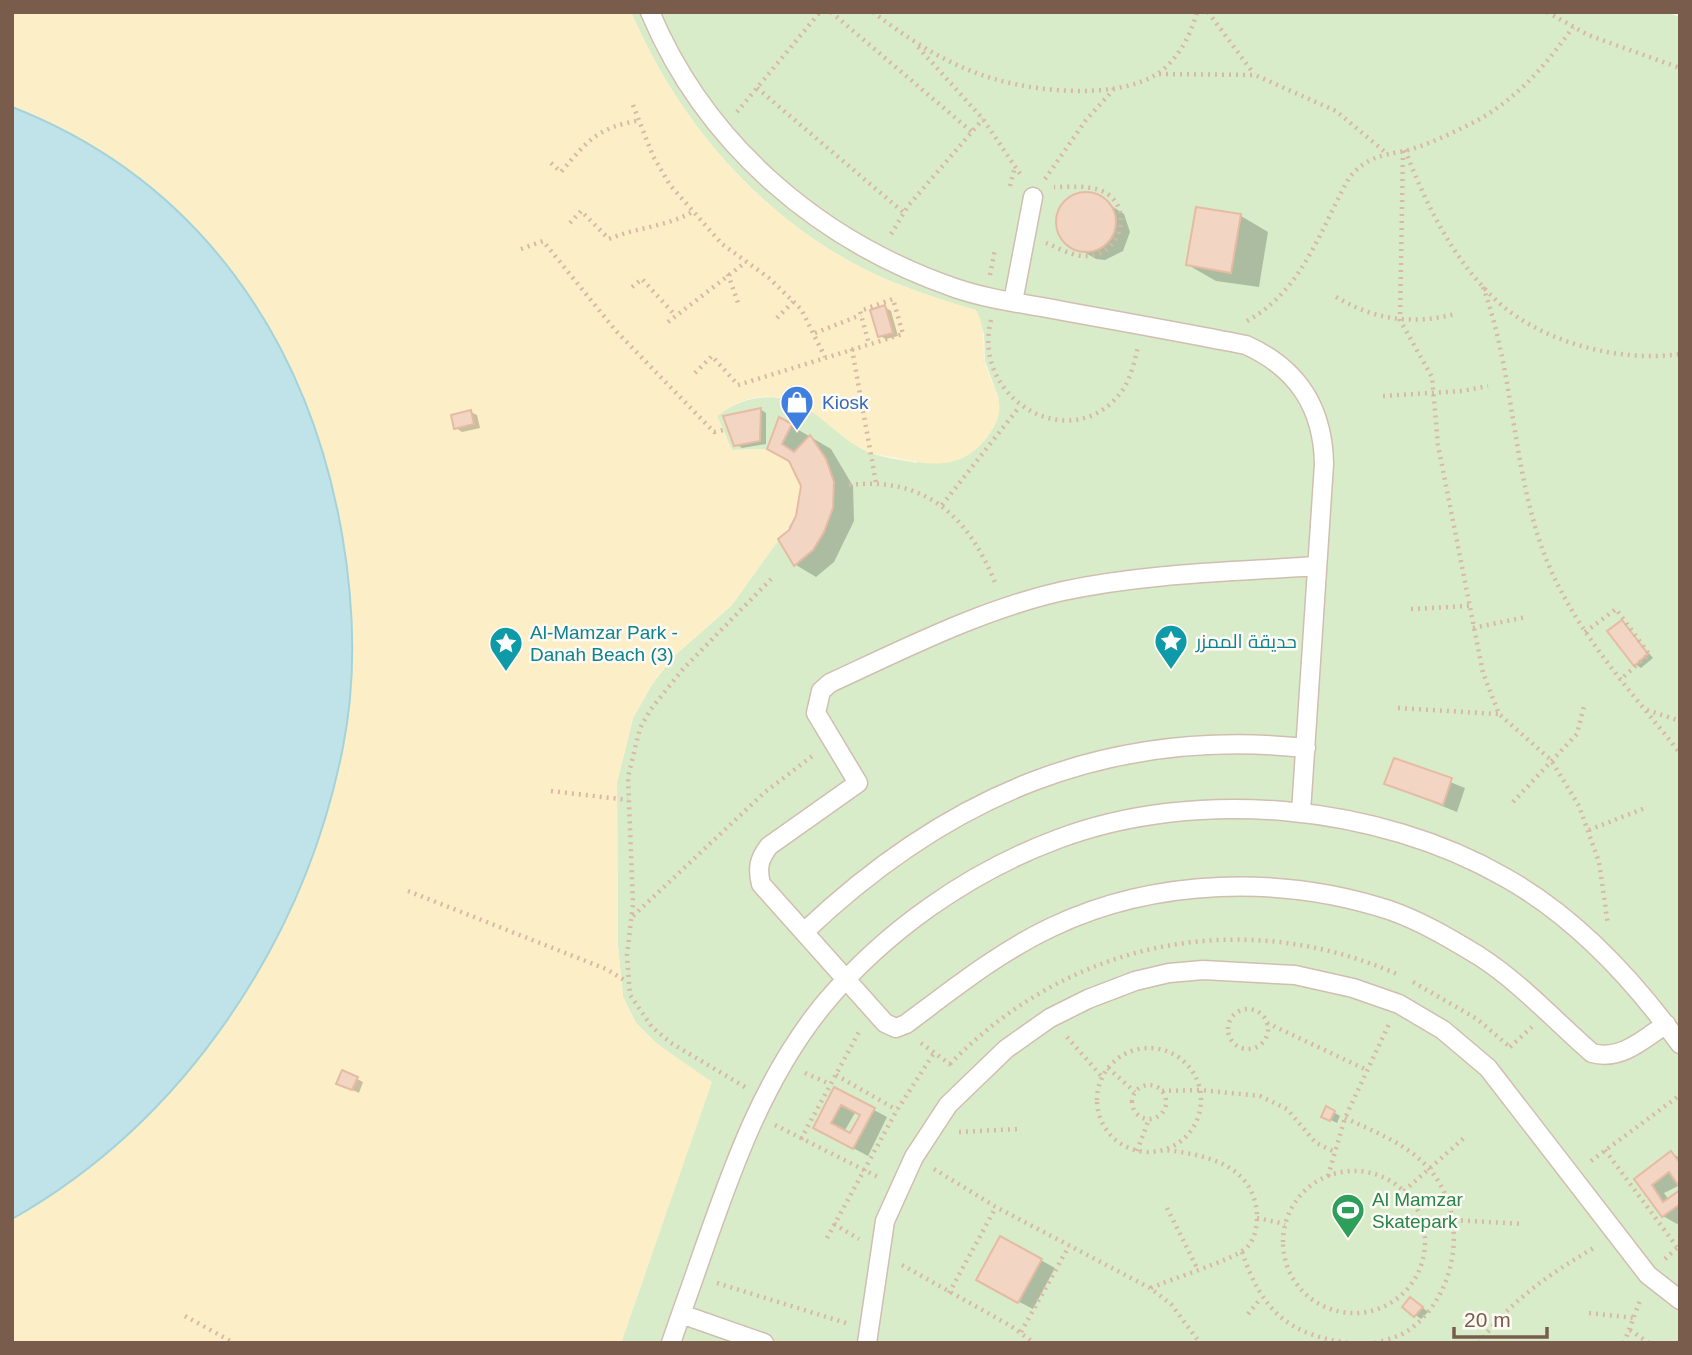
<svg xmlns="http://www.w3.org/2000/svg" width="1692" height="1355" font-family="Arial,Cairo,sans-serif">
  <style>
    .green { fill: #d8ecc9 }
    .sand { fill: #fcefc7 }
    .water { fill: #bfe3e8; stroke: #a5d3da; stroke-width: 2 }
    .shadow { fill: #0003; fill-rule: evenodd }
    .building { fill: #f3d5c3; stroke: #e6bba3; stroke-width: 2; fill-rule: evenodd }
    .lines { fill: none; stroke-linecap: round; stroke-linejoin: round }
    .lane-casing { stroke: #d1beb0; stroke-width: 21 }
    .path { stroke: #d9b8a5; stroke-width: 4.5; stroke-dasharray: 2 5; stroke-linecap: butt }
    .lane { stroke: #fff; stroke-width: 18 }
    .labels { text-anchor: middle; stroke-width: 5; stroke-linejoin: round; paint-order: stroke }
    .shop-label { font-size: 19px; fill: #366cbe; stroke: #fffaf3; text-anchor: start }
    .culture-label { font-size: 19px; fill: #0d838f; stroke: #fffaf3; text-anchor: start }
    .leisure-label { font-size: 19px; fill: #27864d; stroke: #fffaf3; text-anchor: start }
  </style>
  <rect width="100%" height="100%" fill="#fdf6ec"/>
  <path class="green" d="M631,12H1666L1680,17V1343H621L711,1083L656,1043L636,1023L623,997L618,946L617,782L633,718L651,686L673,657L732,605L778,540L789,530L766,449L732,450L717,416C749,392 784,391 817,413C834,424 846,440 864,450C879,458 900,459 916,463L999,399L985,361L984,334L976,311C939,299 901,287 866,270C759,216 678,121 631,12Z"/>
  <path class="sand" d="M12,12H631C678,121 759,216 866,270C901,287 939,299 976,310C986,327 982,344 985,362C988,376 997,388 999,402C1000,410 999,416 996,423C973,467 940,469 897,458C887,456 875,455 866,451C833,436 815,402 776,397C753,394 735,403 717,416L732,450L767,449L789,461L801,486L796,516L732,605L673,657L651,686L633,718L617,782L618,946L623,997L636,1023L656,1043L712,1082L621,1343H12V1219C182,1123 306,936 343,746C356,678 354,609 343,541C310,343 202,182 12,107Z"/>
  <path class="water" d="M12,107C199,180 308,340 342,534C354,604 357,676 343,747C305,940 185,1121 12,1219Z"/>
  <path class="shadow" d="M1083,194H1093L1124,214L1130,232L1123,251L1105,260L1096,259L1064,240L1058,221L1065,203Z
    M1241,216L1268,232L1259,287L1216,281L1188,265Z
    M885,307L891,311L898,336L886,339L880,336Z
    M760,409L766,413V444L742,448L736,444Z
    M471,412L477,415L480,428L462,432L456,428Z
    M780,419L831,449L853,486L854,521L834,562L816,577L796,565L790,531L798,517L803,486L791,461L769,448Z
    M1622,622L1653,658L1641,668L1635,664Z
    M1395,760L1465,788L1457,812L1387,784Z
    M357,1079L363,1082L359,1093L344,1086Z
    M835,1089L887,1117L868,1156L829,1135ZM856,1111L862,1115L851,1135L844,1132Z
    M1327,1108L1340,1116L1337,1123L1323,1116Z
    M1671,1153L1680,1158V1185L1664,1193L1669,1200L1680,1192V1222L1677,1224L1663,1216L1636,1179Z
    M1001,1238L1055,1268L1033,1309L992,1288Z
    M1417,1303L1428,1312L1421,1319L1405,1307Z"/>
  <path class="building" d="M1056 222a30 30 0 1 1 60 0a30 30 0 1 1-60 0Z
    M1196,207L1241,214L1231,273L1186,265Z
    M885,305L893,333L878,337L870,310Z
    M761,408L760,441L734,446L723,416Z
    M471,410L474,424L454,429L451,415Z
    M779,417L792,424L782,444L794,452L810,435L826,459L834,482L833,508L824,532L813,550L794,566L778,539L789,530L796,516L801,486L789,461L767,449Z
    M1622,620L1648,654L1634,666L1607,631Z
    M1394,758L1452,778L1443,805L1384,784Z
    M342,1070L358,1077L352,1090L336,1084Z
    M834,1087L875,1108L853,1149L813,1128ZM841,1105L860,1115L850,1133L831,1123Z
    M1326,1106L1335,1111L1330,1121L1321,1117Z
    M1671,1151L1680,1163V1188L1669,1172L1652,1185L1663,1202L1680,1190V1204L1662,1217L1634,1179Z
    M1000,1236L1042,1259L1018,1303L976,1280Z
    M1410,1297L1423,1307L1414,1317L1402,1307Z"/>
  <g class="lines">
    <defs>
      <path id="lane" d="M650,12C706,145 819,241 955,288C990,300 1027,304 1063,311C1124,322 1185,333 1246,345C1297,368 1323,407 1324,464L1301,812
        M1013,302L1033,197
        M1317,566C1232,572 1147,573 1063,591C982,609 904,649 830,683L821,691L816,713L858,783L769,846C759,859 757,868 761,884L885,1023L896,1028L906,1024C953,989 999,952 1052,927C1155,878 1282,875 1389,910C1421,921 1451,939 1479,956C1521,983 1555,1021 1592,1053C1620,1061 1643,1040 1666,1024
        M804,932C947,796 1106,727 1306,748
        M681,1314C720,1207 751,1093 824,1004C885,931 969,872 1058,839C1196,787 1378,804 1506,878C1577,918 1633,979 1680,1044
        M671,1343L681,1314L764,1343
        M867,1343L885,1221L914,1157L948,1105L1006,1049L1050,1018L1088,999L1135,981L1169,973L1203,970L1295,975L1353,988L1399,1004L1443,1030L1488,1068L1648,1275L1680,1300"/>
    </defs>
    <use href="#lane" class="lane-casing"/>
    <path class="path" d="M831,12L972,132
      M873,12C904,36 937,58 974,72C1020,91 1113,102 1157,74C1177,61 1191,35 1197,12
      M1208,12L1254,74
      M1547,12L1588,35L1680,68
      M918,47L983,119L1022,177
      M1159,74L1255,75L1336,111L1385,152
      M757,88L903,212
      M633,105L653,156L670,185L722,244L769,278L801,309L825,357
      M737,112L820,12
      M1405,150C1426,204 1453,260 1496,300C1540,342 1620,363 1680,354
      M1403,151L1400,320L1432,377L1438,445L1483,673L1499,714L1551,760L1579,806L1599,862L1608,925
      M551,163L561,172C589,139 597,128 641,120
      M1045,179L1086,120L1114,89
      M1010,186L1015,166
      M570,223L581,211L609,239C637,227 666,227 692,212
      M891,234L908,206L983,119
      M1046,243C1059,248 1073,257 1088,256C1118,255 1133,214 1109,195C1094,184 1072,187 1054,187
      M521,249L543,241L616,331L714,432L728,429
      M728,274L738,303
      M990,275L995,249
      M632,287L642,279L674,314
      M1483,287C1512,367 1512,454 1538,536C1564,620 1626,685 1680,753
      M1336,297C1375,320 1412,325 1455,314
      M777,318L794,301
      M991,320C970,401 1076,460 1124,388C1131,376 1135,360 1138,347
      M1247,321C1303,290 1320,230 1349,178C1365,158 1381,155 1405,151C1424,146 1446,136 1464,127C1512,105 1543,69 1573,27
      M668,322L746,262
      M815,333L861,315
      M852,349L876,483
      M695,373L712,356L738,385L903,334L893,299L860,311L869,344
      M1383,396L1462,391L1488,386
      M849,485C926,476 969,517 996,585
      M942,505L1020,406
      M1411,609L1469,606
      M1473,628L1526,617
      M1585,632L1616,609L1649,654L1620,680
      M1398,708L1498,714
      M1647,710L1680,721
      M551,791L628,800
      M1513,802L1577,734L1584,706
      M1589,830L1645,808
      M408,891L606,969L626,981
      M633,916L765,792L815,754
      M1413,982L1477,1019L1510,1047
      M1228 1029a20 20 0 1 1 40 0a20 20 0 1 1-40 0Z
      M1267,1023L1367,1070
      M1067,1037L1102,1077
      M921,1043L951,1065
      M1510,1047L1532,1027
      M1097 1100a52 52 0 1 1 104 0a52 52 0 1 1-104 0Z
      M950,1064C1069,941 1242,905 1399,975
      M1108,1068L1135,1092
      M805,1073L830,1084
      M836,1075L897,1110
      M1132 1102a17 17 0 1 1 34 0a17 17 0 1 1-34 0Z
      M745,1087L671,1043L652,1027L630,995L627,955L633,904L628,777L640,728L651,709L683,669L771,579
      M1162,1091L1200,1090L1260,1096L1287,1109L1316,1143L1335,1152
      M1345,1118C1375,1132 1410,1145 1431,1171C1469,1217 1458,1295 1409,1330C1399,1337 1386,1340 1374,1343
      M775,1125L880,1178
      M959,1132L1018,1129
      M801,1139L860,1030
      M1605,1150L1677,1247
      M1137,1151L1149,1119
      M1591,1161L1680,1095
      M934,1169L996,1207L1150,1288L1171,1304L1200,1343
      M1283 1242a71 71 0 1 1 142 0a71 71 0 1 1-142 0Z
      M1328,1176L1345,1118L1389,1024
      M1404,1191L1464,1138
      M1167,1208L1197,1268
      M1257,1218L1285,1224
      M1454,1220L1523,1224
      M834,1224L859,1239
      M827,1238L897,1110L934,1053
      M1242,1252C1262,1310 1287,1335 1350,1343
      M1665,1259L1679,1246
      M902,1265L1011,1326L1034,1343
      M717,1283L846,1323
      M1151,1288C1171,1279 1232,1260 1245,1249C1255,1241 1257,1227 1257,1215C1254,1165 1207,1155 1166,1150
      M949,1293L996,1207
      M1589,1313L1634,1318
      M1248,1314L1261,1298
      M185,1316L234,1343
      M1630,1330L1649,1343
      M1021,1332L1069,1246
      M1479,1343C1512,1299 1551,1273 1597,1246
      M1624,1343L1641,1298"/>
    <use href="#lane" class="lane"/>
  </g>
  <defs>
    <symbol id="shop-pin" viewBox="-11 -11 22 30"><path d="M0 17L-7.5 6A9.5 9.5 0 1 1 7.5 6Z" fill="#3f7fe0" stroke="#fffaf3"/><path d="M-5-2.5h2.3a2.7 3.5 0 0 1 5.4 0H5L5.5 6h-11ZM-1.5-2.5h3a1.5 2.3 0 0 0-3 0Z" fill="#fff"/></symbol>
    <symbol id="sight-pin" viewBox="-11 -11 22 30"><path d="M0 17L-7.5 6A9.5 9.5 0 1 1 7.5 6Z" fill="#0f9aa8" stroke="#fffaf3"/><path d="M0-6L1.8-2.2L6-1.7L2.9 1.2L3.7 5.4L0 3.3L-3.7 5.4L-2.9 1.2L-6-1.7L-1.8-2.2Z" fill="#fff"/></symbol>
    <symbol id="stadium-pin" viewBox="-11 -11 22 30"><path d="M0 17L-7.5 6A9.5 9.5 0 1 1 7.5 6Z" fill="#2e9e5b" stroke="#fffaf3"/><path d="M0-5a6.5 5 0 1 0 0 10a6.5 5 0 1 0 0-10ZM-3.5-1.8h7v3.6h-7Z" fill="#fff"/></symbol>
  </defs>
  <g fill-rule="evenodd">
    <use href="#shop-pin" x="778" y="383" width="38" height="52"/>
    <use href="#sight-pin" x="1152" y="622" width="38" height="52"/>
    <use href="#sight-pin" x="487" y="624" width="38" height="52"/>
    <use href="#stadium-pin" x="1329" y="1191" width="38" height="52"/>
  </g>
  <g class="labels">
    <g class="shop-label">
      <text x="822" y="409">Kiosk</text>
    </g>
    <g class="culture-label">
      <text x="530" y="639">Al-Mamzar Park -<tspan x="530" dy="22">Danah Beach (3)</tspan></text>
      <text x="1196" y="648">حديقة الممزر</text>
    </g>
    <g class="leisure-label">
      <text x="1372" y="1206">Al Mamzar<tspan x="1372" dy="22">Skatepark</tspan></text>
    </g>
  </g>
  <rect width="1692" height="1355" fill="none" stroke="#7a5c4d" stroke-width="28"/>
  <path d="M1454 1327v10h93v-10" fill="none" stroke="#7a5c4d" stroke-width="3.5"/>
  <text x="1464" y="1327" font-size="21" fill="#7a5c4d" stroke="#fffaf3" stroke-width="5" paint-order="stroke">20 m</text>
</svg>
